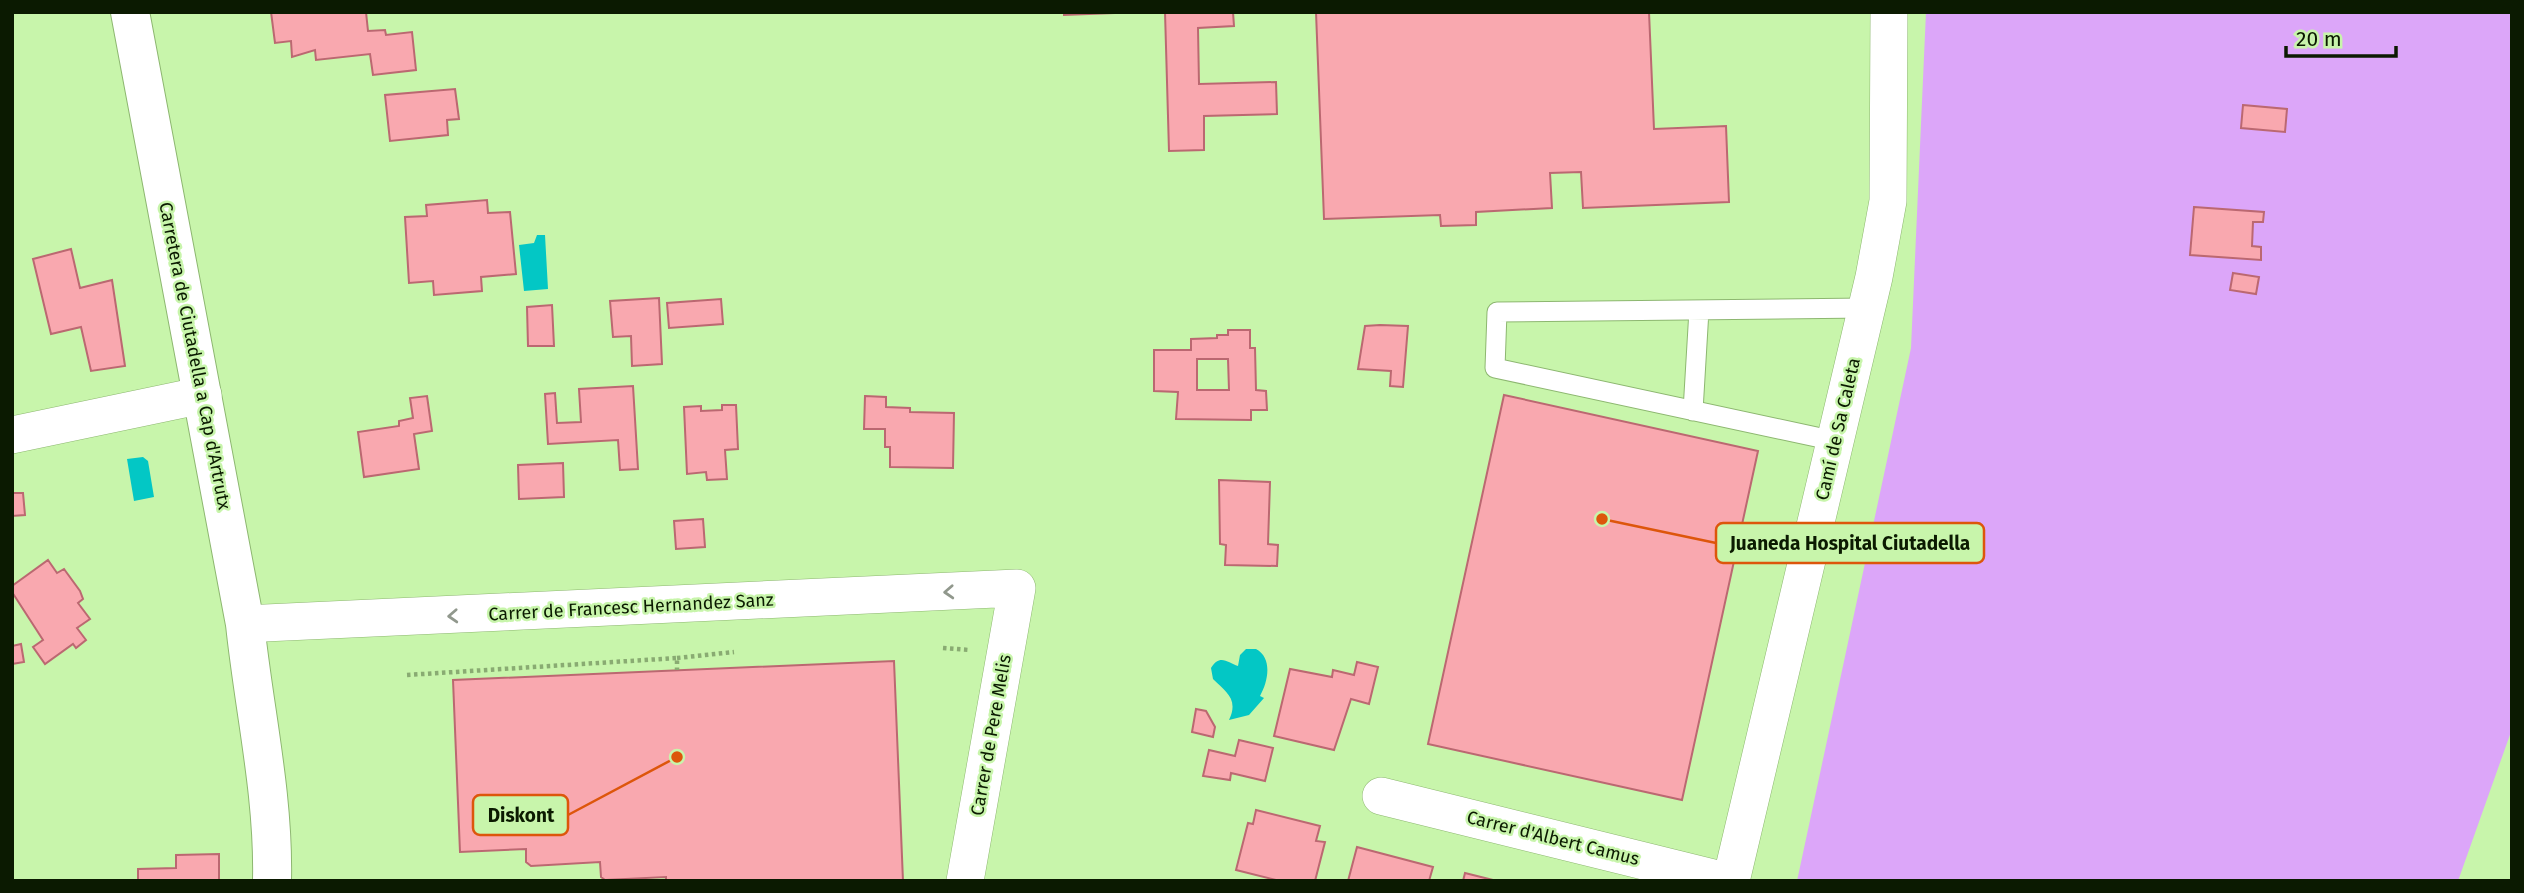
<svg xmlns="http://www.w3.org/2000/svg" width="2524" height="893" font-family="'Fira Sans',sans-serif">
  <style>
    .green { fill: #dca6f9 }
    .water { fill: #03c7c5 }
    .building { fill: #f9a8af; stroke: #bb6871; stroke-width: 2; fill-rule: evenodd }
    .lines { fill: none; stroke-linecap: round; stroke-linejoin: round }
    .service-casing { stroke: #8db770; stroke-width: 21 }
    .minor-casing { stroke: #8db770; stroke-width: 38 }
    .tertiary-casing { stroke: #8db770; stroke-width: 40 }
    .path { stroke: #89ab72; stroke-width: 4.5; stroke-dasharray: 3.5 3.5; stroke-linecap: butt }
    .service { stroke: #fff; stroke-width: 19 }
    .minor { stroke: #fff; stroke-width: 37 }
    .tertiary { stroke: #fff; stroke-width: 38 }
    .oneway { stroke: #91988d }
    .labels { text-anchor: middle; stroke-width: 5; stroke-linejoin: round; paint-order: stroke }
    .street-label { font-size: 18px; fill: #0b1a01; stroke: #c8f5ab }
    .leader { fill: none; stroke: #dd560b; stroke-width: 2.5 }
    .callout-dot { fill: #dd560b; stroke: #c8f5ab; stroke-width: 2.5 }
    .callout { fill: #c8f5ab; stroke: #dd560b; stroke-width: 2.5 }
    .callout-label { font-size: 19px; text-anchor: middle; font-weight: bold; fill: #0b1a01 }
  </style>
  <rect width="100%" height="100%" fill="#c8f5ab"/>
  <path class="green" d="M1926,12H2512V729L2458,881H1797L1911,348Z"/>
  <path class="water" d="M537,235H545L548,289L524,291L519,245L534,243Z
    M143,457L148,461L154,497L134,501L127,459Z
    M1246,649H1256C1273,658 1268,682 1260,696L1264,698L1249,715L1229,720C1239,699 1226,692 1213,679L1211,668C1220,653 1228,663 1238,666L1240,655Z"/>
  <path class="building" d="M271,12H366L368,31L385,30L386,35L412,32L416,70L373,75L370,54L316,60L315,50L292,57L291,41L275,43Z
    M1064,12H1141L1064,15Z
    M1165,12H1233L1234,26L1198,28L1199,84L1276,82L1277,114L1204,116V150L1169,151Z
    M1316,12H1649L1654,129L1726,126L1729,202L1583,208L1581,172L1550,173L1552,208L1476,212V225L1441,226L1440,215L1324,219Z
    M455,89L459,119L447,120L448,135L390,141L385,95Z
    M2243,105L2287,109L2285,132L2241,128Z
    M487,200L488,213L510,212L516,274L481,277L482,291L434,295L433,281L409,283L405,217L427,216L426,205Z
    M2194,207L2264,212L2263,222H2253L2252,246L2261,247V260L2190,255Z
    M71,249L80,288L112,280L125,366L91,371L81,327L51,334L33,259Z
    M2233,273L2259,277L2256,294L2230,290Z
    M659,298L662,364L632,366L631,336L613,337L610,301Z
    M721,299L723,324L669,328L667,303Z
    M552,305L554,346H528L527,307Z
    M1380,325L1408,326L1403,387L1390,386L1391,371L1358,369L1365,326Z
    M1228,330H1250V348H1255L1256,390L1266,391L1267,410H1251V420L1176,419L1178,392L1154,391V350H1191V339L1217,338V335H1228ZM1197,359H1228L1229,390H1197Z
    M633,386L638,469L620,470L618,440L548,444L545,394L555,393L557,423L581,422L579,389Z
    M1504,395L1758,451L1682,800L1428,744Z
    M427,396L432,431L414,434L419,469L364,477L358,432L399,426V421L413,418L410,398Z
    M865,396L886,397V407L910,408V412L954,413L953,468L890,467V447H885V429H864Z
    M722,405H736L738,449L725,450L727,479L707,480L706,472L687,474L684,407L701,406V411L722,410Z
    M563,463L564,497L519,499L518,465Z
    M1219,480L1270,482L1268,544L1278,545L1277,566L1225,565L1226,545L1220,544Z
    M12,493H23L25,515L12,516Z
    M703,519L705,547L676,549L674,521Z
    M48,560L57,573L64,569L80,591L83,599L78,603L90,619L77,628L86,640L76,648L73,644L45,664L33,647L43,640L12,592V586Z
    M21,644L24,662L12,664V646Z
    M894,661L903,881H666V877L605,880L601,877L600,862L531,866L526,862V849L460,852L453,680Z
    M1357,662L1378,667L1369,704L1351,699L1334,750L1274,736L1290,669L1332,677L1333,670L1354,675Z
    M1196,709L1206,711L1215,727L1213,737L1192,732Z
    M1239,740L1273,748L1265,781L1231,773L1230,780L1203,776L1209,750L1235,756Z
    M1256,810L1320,826L1316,841L1325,842L1315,881H1280L1236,870L1248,823L1253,824Z
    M1357,847L1433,867L1429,881H1348Z
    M219,854V881H138V869L176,868V855Z
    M1465,873L1497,881H1463Z"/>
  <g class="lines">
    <defs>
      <path id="service" d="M1693,411L1699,310
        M1835,441L1495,368L1497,312L1867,308"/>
      <path id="minor" d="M12,435L203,395
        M245,624L1017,588L965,881
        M1381,796L1725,881
        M1731,881L1874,277L1888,201L1889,12"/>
      <path id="tertiary" d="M130,12L245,624C254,710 274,794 272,881"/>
    </defs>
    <use href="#service" class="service-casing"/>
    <use href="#minor" class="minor-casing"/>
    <use href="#tertiary" class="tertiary-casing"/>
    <path class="path" d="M943,648L969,650
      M677,658L734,652
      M407,675L677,658V670"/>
    <use href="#service" class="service"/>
    <use href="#minor" class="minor"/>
    <use href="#tertiary" class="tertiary"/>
  </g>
  <defs><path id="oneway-chevron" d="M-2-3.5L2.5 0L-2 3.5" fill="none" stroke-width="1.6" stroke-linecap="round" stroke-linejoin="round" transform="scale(1.75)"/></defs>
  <g class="oneway">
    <use href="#oneway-chevron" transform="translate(949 592) rotate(177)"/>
    <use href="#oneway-chevron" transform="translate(453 616) rotate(177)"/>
  </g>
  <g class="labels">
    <g class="street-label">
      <text transform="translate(195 356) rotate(79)" y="6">Carretera de Ciutadella a Cap d'Artrutx</text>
      <text transform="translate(1838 429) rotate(-77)" y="6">Camí de Sa Caleta</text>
      <text transform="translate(631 607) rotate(-3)" y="6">Carrer de Francesc Hernandez Sanz</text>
      <text transform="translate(991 735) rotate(-80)" y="6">Carrer de Pere Melis</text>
      <text transform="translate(1553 838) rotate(14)" y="6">Carrer d'Albert Camus</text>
    </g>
  </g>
  <path class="leader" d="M1602 519L1716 543M677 757L568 815"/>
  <g class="callout-dot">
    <circle cx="1602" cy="519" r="7"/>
    <circle cx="677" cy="757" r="7"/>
  </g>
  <g class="callout">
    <rect x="1716" y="523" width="268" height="40" rx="7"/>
    <rect x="473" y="795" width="95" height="40" rx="7"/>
  </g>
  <g class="callout-label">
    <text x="1850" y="550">Juaneda Hospital Ciutadella</text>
    <text x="521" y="822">Diskont</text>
  </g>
  <rect width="2524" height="893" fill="none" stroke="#0b1a01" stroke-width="28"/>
  <path d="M2286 46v10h110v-10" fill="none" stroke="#0b1a01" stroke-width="3.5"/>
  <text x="2296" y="46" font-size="21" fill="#0b1a01" stroke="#c8f5ab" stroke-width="5" paint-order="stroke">20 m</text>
</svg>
